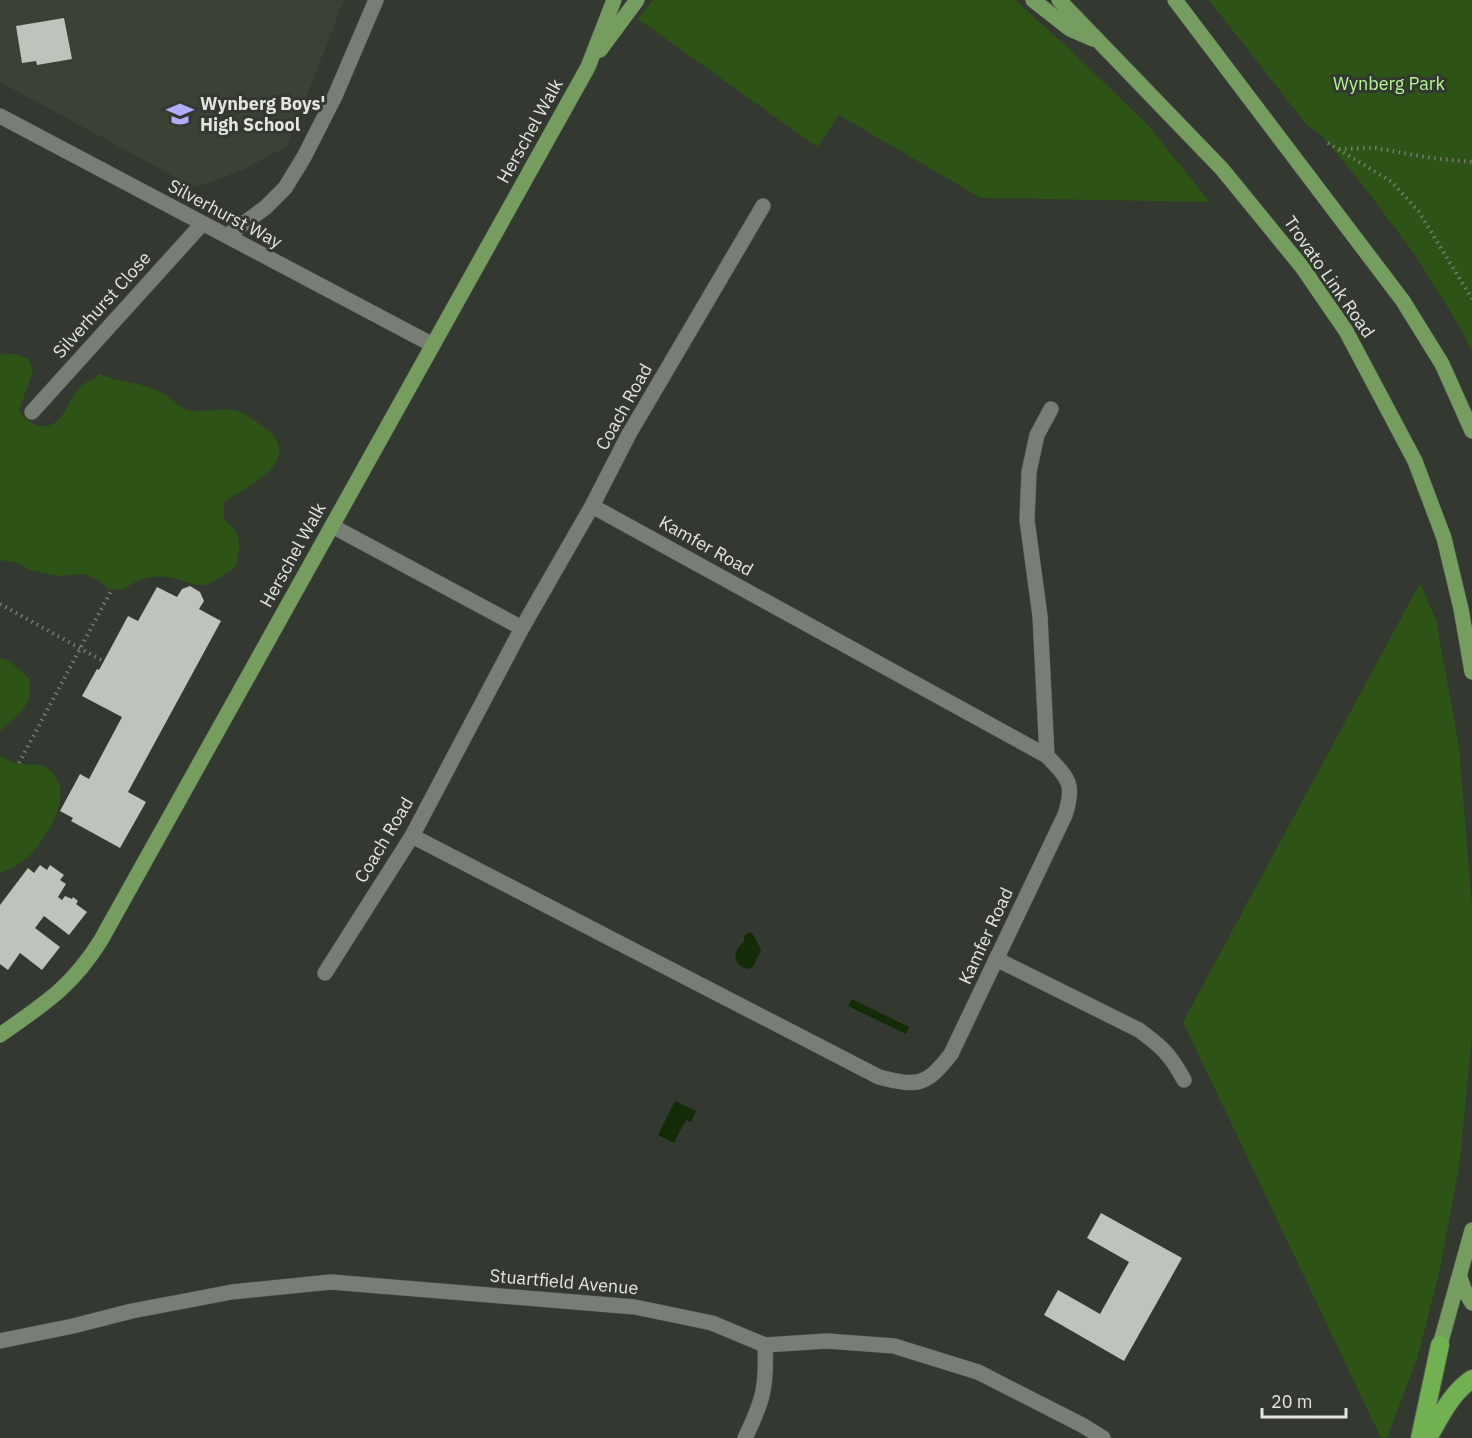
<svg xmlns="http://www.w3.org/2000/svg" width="1472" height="1438" font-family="'IBM Plex Sans',sans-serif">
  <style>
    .built { fill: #394235 }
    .green { fill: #2d5317 }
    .water { fill: #142b07 }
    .building { fill: #bec4bb }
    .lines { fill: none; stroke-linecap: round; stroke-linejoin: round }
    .minor-casing { stroke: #525650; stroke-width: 16 }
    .major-casing { stroke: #525650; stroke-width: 16 }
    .highway-casing { stroke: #525650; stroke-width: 20 }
    .path { stroke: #777b75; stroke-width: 4; stroke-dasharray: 1.5 4.5; stroke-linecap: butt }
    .minor { stroke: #787e75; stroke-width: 15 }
    .major { stroke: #749d5f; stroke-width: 15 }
    .highway { stroke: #72b151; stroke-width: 18 }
    .labels { text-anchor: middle; stroke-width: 6; stroke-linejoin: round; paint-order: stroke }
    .park-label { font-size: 18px; fill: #b5f696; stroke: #333830 }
    .poi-label { font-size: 18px; font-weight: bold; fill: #e2e5e1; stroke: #333830; text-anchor: start }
    .street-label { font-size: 18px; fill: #e2e5e1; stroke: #333830 }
  </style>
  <rect width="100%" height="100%" fill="#333830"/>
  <path class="built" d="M0,0H344L287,146L245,169L195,188L0,82Z"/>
  <path class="green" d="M653,0H1015L1065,45L1147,124L1210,202L981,198L839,115L817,147L638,19Z
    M1209,0H1472V351L1458,324L1415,255L1362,184L1322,136L1306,124Z
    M3,354H17L29,359L33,372L19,410C30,427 50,434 63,414C69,406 71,397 78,390C84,382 93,380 100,374C122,384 144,381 165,395C173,400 180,408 188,410C204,414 221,406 238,411C243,412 265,427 269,431C303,462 245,488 224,502V519C242,535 242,544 235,567C224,573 215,584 203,585C196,586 187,582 180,580C159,573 140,577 123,590L109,589L98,580L84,574L57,576L30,570L18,563L0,560V356Z
    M1420,583L1436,620L1459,746L1472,906V1035L1460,1161L1440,1270L1417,1359L1387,1438H1381L1183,1022Z
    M0,658L8,660L29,678C32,709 21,711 0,731Z
    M0,756C7,760 14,763 22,764C32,766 39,762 48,769C77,790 49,835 31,854C23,863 11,868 0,874Z"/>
  <path class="water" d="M750,932L754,936L761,950L753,967L747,969C732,964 732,951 744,942V936Z
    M852,999L909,1027L906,1034L848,1006Z
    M675,1101L696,1111L691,1122L686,1120L674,1143L658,1135Z"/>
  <path class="building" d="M64,18L72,59L37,65L36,61L22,63L16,26Z
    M190,586L200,592L204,601L199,609L221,621L128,792L146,802L120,848L71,821L73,818L60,811L80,774L89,779L122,717L82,696L97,669L99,670L128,616L138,621L157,587L177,597L182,589Z
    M40,865L47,870L50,865L64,875L60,880L66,884L58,897L62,900L65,896L72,899L73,897L78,901L76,904L87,912L69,935L44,916L35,928L60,947L42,970L20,953L8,970L0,964V905L28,868L34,873Z
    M1101,1213L1182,1258L1124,1361L1044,1315L1058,1290L1100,1314L1129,1262L1087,1238Z"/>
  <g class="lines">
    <defs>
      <path id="minor" d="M0,116L433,345
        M227,236L266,207L285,188L304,157L335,96L376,0
        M32,412L202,224
        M332,526L522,628
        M1047,756L1040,616L1027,520L1029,472L1037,435L1051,409
        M412,836L879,1077C918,1087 926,1086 951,1054L1065,815C1075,784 1069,779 1047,756L592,506
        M996,959L1139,1030C1162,1047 1170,1054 1184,1080
        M325,973L412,836L522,628L592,506L629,434L763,206
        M0,1341L73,1326L132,1311L232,1292L331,1282L635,1307L712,1323L765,1345L827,1341L894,1346L978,1372L1082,1425L1103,1438
        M745,1438C763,1401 767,1387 765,1345"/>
      <path id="major" d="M1033,0L1070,29L1093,39
        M1059,0L1222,169L1302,267L1346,331L1415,461L1444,538L1461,609L1472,672
        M1175,0L1403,301L1442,364L1472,431
        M600,50L637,0
        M0,1035C44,1004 72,987 101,940L588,67L614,0
        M1460,1277L1464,1289L1472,1303
        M1440,1345L1472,1230"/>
      <path id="highway" d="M1420,1438L1440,1345
        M1428,1438C1440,1417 1451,1393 1472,1379"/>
    </defs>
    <use href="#minor" class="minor-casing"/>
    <use href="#major" class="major-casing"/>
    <use href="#highway" class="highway-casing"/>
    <path class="path" d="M1328,143L1392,182L1419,212L1472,299
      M1339,149L1376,148L1431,158L1472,162
      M0,604L103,661
      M19,763L112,589"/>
    <use href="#minor" class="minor"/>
    <use href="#major" class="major"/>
    <use href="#highway" class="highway"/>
  </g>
  <defs>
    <symbol id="school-bare" viewBox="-9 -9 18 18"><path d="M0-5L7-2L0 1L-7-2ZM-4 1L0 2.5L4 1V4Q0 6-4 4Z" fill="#b1adfa" stroke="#333830" stroke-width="2.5" paint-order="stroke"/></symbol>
  </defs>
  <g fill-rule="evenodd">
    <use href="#school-bare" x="161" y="95" width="38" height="38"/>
  </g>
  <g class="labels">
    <g class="park-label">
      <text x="1389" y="90">Wynberg Park</text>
    </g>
    <g class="poi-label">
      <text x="200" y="110">Wynberg Boys'<tspan x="200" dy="21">High School</tspan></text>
    </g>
    <g class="street-label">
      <text transform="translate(530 131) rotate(-61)" y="6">Herschel Walk</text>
      <text transform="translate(225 214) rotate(28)" y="6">Silverhurst Way</text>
      <text transform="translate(1329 277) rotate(55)" y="6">Trovato Link Road</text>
      <text transform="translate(102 305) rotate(-48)" y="6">Silverhurst Close</text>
      <text transform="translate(624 407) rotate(-61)" y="6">Coach Road</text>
      <text transform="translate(706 546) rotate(29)" y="6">Kamfer Road</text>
      <text transform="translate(293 555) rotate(-61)" y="6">Herschel Walk</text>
      <text transform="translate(384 840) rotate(-59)" y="6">Coach Road</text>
      <text transform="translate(986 936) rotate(-65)" y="6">Kamfer Road</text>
      <text transform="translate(564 1282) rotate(5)" y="6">Stuartfield Avenue</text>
    </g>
  </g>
  <path d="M1262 1408v9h84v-9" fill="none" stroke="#e2e5e1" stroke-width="3"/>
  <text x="1271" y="1408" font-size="18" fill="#e2e5e1" stroke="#333830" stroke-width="4.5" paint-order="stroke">20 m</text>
</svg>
